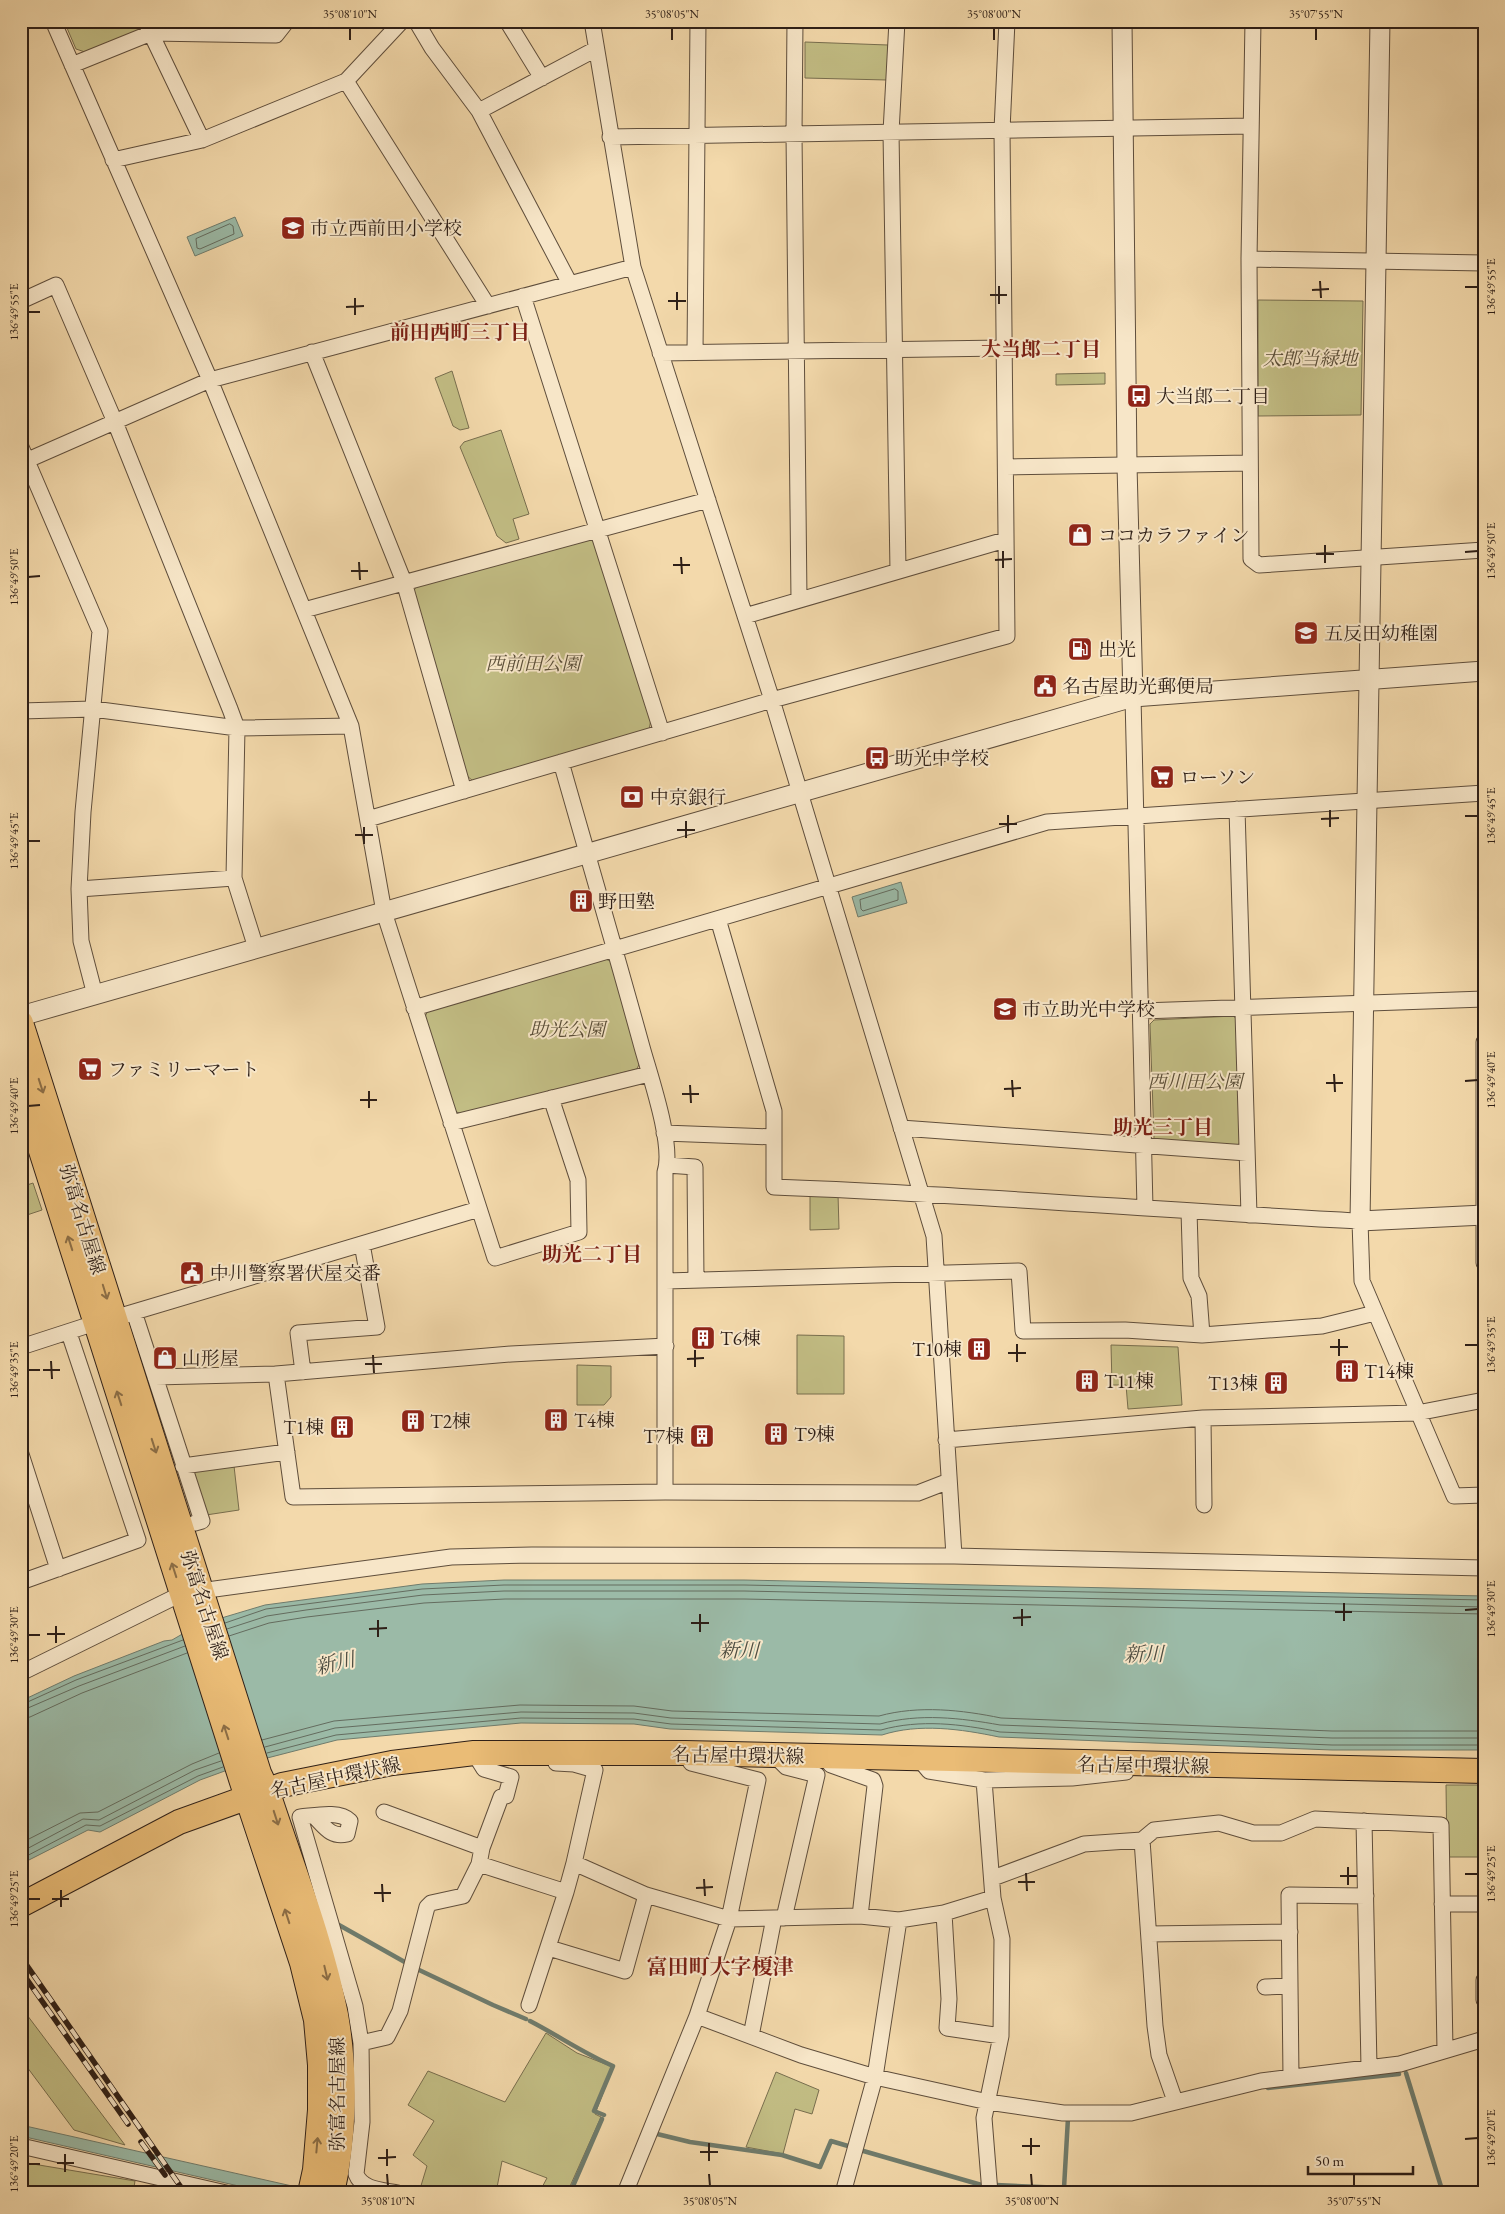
<svg xmlns="http://www.w3.org/2000/svg" width="1505" height="2214" font-family="'EB Garamond','Noto Serif JP',serif">
  <style>
    .green { fill: #c2bd84; stroke: #786e4e }
    .water { fill: #9bbaa7; stroke: #6f7c6d }
    .lines { fill: none; stroke-linecap: round; stroke-linejoin: round }
    .shore { stroke: #646c5f; stroke-width: 1 }
    .stream { stroke: #6f7c6d; stroke-width: 4.5 }
    .minor-casing { stroke: #5f4e3c; stroke-width: 17 }
    .tertiary-casing { stroke: #5f4e3c; stroke-width: 21 }
    .primary-casing { stroke: #2e1f17; stroke-width: 26 }
    .minor { stroke: #f7e6c8; stroke-width: 15 }
    .tertiary { stroke: #f7e6c8; stroke-width: 19 }
    .primary { stroke: #eabc76; stroke-width: 24 }
    .rail-casing { stroke: #2e1f17; stroke-width: 5.5 }
    .rail { stroke: #f7e6c8; stroke-width: 4; stroke-dasharray: 11; stroke-linecap: butt }
    .oneway { stroke: #8c6e46 }
    .ticks { fill: none; stroke: #2e1f17; stroke-width: 2 }
    .labels { text-anchor: middle; stroke-width: 4; stroke-linejoin: round; paint-order: stroke }
    .poi-label { font-size: 19px; fill: #2e1f17; stroke: #f7e6c8; text-anchor: start }
    .park-label { font-size: 19px; font-style: italic; fill: #5a4e38; stroke: #f7e6c8 }
    .street-label { font-size: 19px; fill: #2e1f17; stroke: #f7e6c8 }
    .neighbourhood-label { font-size: 20px; font-weight: bold; fill: #7a1f14; stroke: #f7e6c8 }
    .water-label { font-size: 20px; font-style: italic; fill: #4f4e42; stroke: #f7e6c8 }
    .quarter-label { font-size: 21px; font-weight: bold; fill: #7a1f14; stroke: #f7e6c8 }
    .neatline { fill: none; stroke: #2e1f17; stroke-width: 2 }
    .ticks-label { font-size: 12px; text-anchor: middle; fill: #2e1f17 }
  </style>
  <rect width="100%" height="100%" fill="#f3d9ab"/>
  <filter id="stains"><feTurbulence type="fractalNoise" baseFrequency=".004" numOctaves="4"/><feColorMatrix values="0 0 0 0 .2 0 0 0 0 .09 0 0 0 0 .02 0 0 0 .5 -.17"/></filter>
  <radialGradient id="worn" r=".72"><stop offset=".6" stop-color="#630" stop-opacity="0"/><stop offset="1" stop-color="#630" stop-opacity=".3"/></radialGradient>
  <path class="green" d="M64,21H137L140,26L137,33L85,52L76,49Z
    M805,42L888,45L887,80L805,78Z
    M1258,300L1363,301L1361,415L1258,416Z
    M452,371L469,428L460,430L453,426L435,378Z
    M1105,373V384L1056,385V374Z
    M501,430L529,514L513,519L519,539L506,543L497,536L460,447L464,442Z
    M589,539L595,542L651,719L649,730L473,781L466,775L413,592L418,584Z
    M605,959L613,962L640,1062L637,1069L462,1114L454,1111L425,1017L428,1010Z
    M1233,1016L1237,1019L1241,1143L1235,1147L1158,1142L1154,1138L1150,1024L1154,1020Z
    M33,1183L42,1210L21,1217V1187Z
    M810,1193L838,1194L839,1229L810,1230Z
    M797,1335L844,1336V1394H797Z
    M1111,1345L1178,1347L1182,1405L1128,1409L1126,1385H1112Z
    M577,1365L611,1366V1397L604,1405H577Z
    M234,1466L239,1510L206,1515L193,1471Z
    M1446,1785H1482L1480,1857H1447Z
    M21,2007L125,2145L74,2130L21,2059Z
    M546,2033L577,2053L613,2067L595,2114L601,2117L567,2193H539L547,2178L502,2161L496,2193H437L420,2189L427,2166L413,2155L434,2121L408,2105L428,2071L505,2102Z
    M776,2072L819,2090L812,2114L795,2109L783,2154L746,2147Z
    M21,2162L135,2181L133,2193H21Z"/>
  <path class="water" d="M235,217L243,236L195,256L187,237Z
    M901,882L907,903L858,917L852,897Z
    M504,1580H744L1484,1596V1750H1332L999,1737C961,1729 919,1723 882,1735L670,1729L634,1724L521,1723L337,1740L244,1764L200,1780L100,1832L88,1830L25,1862L21,1867V1701L74,1676L164,1641L172,1640L198,1625L265,1605L422,1584Z
    M21,2125L292,2186L290,2193H269L21,2136Z"/>
  <g class="lines">
    <path class="shore" d="M230,224L233,226L234,234L200,249L197,248L196,239Z
      M895,889L898,891V900L863,911L861,909L860,900Z
      M225,1623L266,1609L306,1604L422,1589L504,1585H744L1484,1600
      M227,1629L267,1616L306,1610L423,1595L504,1591H744L1484,1607
      M229,1636L269,1623L307,1617L424,1603L505,1599H744L1484,1614
      M21,1705L76,1680L183,1640
      M21,1711L79,1686L185,1646
      M21,1719L30,1717L82,1693L187,1653
      M262,1740L334,1721L520,1705L634,1706L672,1711L879,1716C919,1705 962,1710 1001,1718L1332,1731H1484
      M265,1747L335,1728L521,1712L634,1713L671,1718L880,1724C919,1713 961,1718 1000,1725L1332,1738H1484
      M267,1753L336,1735L521,1718L634,1719L671,1724L881,1730C920,1719 961,1724 1000,1732L1332,1745H1484
      M21,1843L80,1813L98,1812L192,1764L219,1753
      M21,1852L83,1819L99,1820L195,1770L221,1761
      M21,1859L86,1825L100,1826L198,1776L223,1767"/>
    <path class="stream" d="M339,1925L410,1965
      M417,1969L493,2005L526,2019
      M530,2021C559,2036 583,2053 613,2066L594,2111L604,2115
      M1406,2073L1443,2193
      M1268,2088L1399,2074
      M653,2133L690,2142L782,2155L820,2167L831,2141L848,2146
      M860,2150L985,2186
      M996,2185L1064,2188L1068,2118H1070
      M570,2193L602,2119"/>
    <defs>
      <path id="minor" d="M53,21L210,380L351,726L384,912L495,1258L579,1232L578,1180L551,1098
        M145,21L202,140
        M416,21L432,48L479,111L570,284
        M507,21L542,78
        M592,21L633,267L772,700L934,1236L954,1556
        M795,21L794,134L799,600
        M897,21L891,132L898,571
        M1253,21L1249,259L1251,559L1259,565L1484,550
        M72,65L151,33L276,35L287,21
        M346,81L488,306
        M479,111L596,49
        M610,137L1251,126
        M113,160L202,140L346,81L402,21
        M1249,259L1484,263
        M523,296L662,733
        M21,301L56,285L115,422L230,709L237,728L234,878L256,948
        M312,352L404,582L464,791
        M695,352L698,21
        M660,353L1003,348
        M21,447L100,631L83,812L79,889L81,941L95,995
        M21,463L210,380L633,267
        M1006,467L1250,463
        M304,610L708,500
        M745,616L1005,540
        M1133,697L1145,1208
        M21,711L93,709L237,728L351,726
        M561,762C588,857 616,952 642,1047C650,1076 674,1145 665,1172V1492
        M1237,809L1249,1215
        M368,819L772,700L1007,636L1002,130L1007,21
        M79,889L234,878
        M718,919L774,1111V1187C970,1194 1165,1211 1360,1221L1362,1281L1454,1496L1484,1495
        M414,1008L1047,822L1484,793
        M1142,1011L1484,999
        M1484,1042V1263
        M451,1123L649,1074
        M901,1128L1247,1153
        M664,1133L774,1137
        M667,1165L695,1167L696,1280
        M1189,1211L1191,1278L1199,1296L1202,1335
        M666,1281L1019,1271L1023,1331L1125,1330L1202,1335L1322,1326L1375,1313
        M134,1312L202,1521L195,1523
        M114,1318L479,1209
        M21,1347L95,1323
        M303,1372L298,1333L377,1327L362,1244
        M276,1374L293,1497L665,1492L918,1493L949,1481
        M155,1377L276,1374L511,1354L666,1346
        M1203,1418L1204,1505
        M946,1440L1203,1418L1417,1413L1484,1400
        M21,1454L58,1569
        M183,1466L287,1452
        M21,1582L138,1540L69,1333
        M200,1591L451,1557L532,1555L954,1556L1484,1568
        M21,1673L181,1594
        M474,1753L484,1769L511,1777L506,1796L501,1797L482,1848L479,1864
        M774,1755L786,1767L817,1775L784,1918
        M825,1758L831,1765L873,1780L875,1786L860,1916
        M919,1759L929,1771L984,1780L1072,1778L1126,1772
        M556,1763L574,1764L595,1770L574,1863
        M984,1780L993,1898L1002,1939L1001,2036L984,2118L990,2193
        M384,1812L482,1848
        M314,1816C325,1827 331,1838 347,1834L350,1821C339,1810 314,1816 300,1817L355,2006L361,2043L362,2122L356,2174C362,2190 382,2190 398,2193
        M1364,1821L1369,2067
        M1142,1840L1155,2026L1159,2055L1175,2101
        M993,1878L1084,1844L1142,1840L1154,1830L1219,1823L1253,1833H1281L1315,1819L1441,1825L1445,2050
        M1442,1904H1484
        M944,1913L949,1999L947,2028L1001,2036
        M1149,1934L1290,1932
        M549,1948L625,1971L646,1895
        M1484,1980V2000
        M1265,1987L1290,1986
        M529,2005L566,1892
        M697,2016L801,2055L875,2077L988,2102L1063,2113H1131L1261,2081L1400,2064L1484,2039
        M751,2036L774,1918
        M361,2043L387,2037L400,2011L427,1907L431,1903L463,1896L479,1864L566,1892L574,1863L646,1895L729,1919L860,1916L899,1920L944,1913L993,1898
        M1291,2077L1289,1895L1366,1896
        M21,2146L226,2193
        M625,2193L697,2016L729,1919L758,1780L691,1763L685,1753
        M843,2193L875,2077L899,1920"/>
      <path id="tertiary" d="M1122,21L1127,465L1133,697
        M1380,21L1360,1221L1484,1215
        M21,1016L1133,697L1484,671"/>
      <path id="primary" d="M21,1023L259,1773L267,1790C291,1864 321,1939 336,2015C346,2072 345,2137 332,2193
        M21,1088L241,1779L302,1963L316,2020L320,2065V2110L315,2170L310,2193
        M21,1905L179,1822L282,1785L392,1763L474,1753H685L1484,1771"/>
    </defs>
    <use href="#minor" class="minor-casing"/>
    <use href="#tertiary" class="tertiary-casing"/>
    <use href="#primary" class="primary-casing"/>
    <use href="#minor" class="minor"/>
    <use href="#tertiary" class="tertiary"/>
    <use href="#primary" class="primary"/>
    <defs>
      <path id="rail" d="M21,1957L185,2193
        M21,1971L128,2124
        M141,2142L165,2175"/>
    </defs>
    <use href="#rail" class="rail-casing"/>
    <use href="#rail" class="rail"/>
  </g>
  <defs><path id="oneway-shaft" d="M-6 0H5M1.5-3L5.5 0L1.5 3" fill="none" stroke-width="1.6" stroke-linecap="round" stroke-linejoin="round" transform="scale(1.25)"/></defs>
  <g class="oneway">
    <use href="#oneway-shaft" transform="translate(41 1086) rotate(72)"/>
    <use href="#oneway-shaft" transform="translate(70 1243) rotate(-108)"/>
    <use href="#oneway-shaft" transform="translate(105 1292) rotate(73)"/>
    <use href="#oneway-shaft" transform="translate(119 1398) rotate(-108)"/>
    <use href="#oneway-shaft" transform="translate(154 1446) rotate(72)"/>
    <use href="#oneway-shaft" transform="translate(174 1570) rotate(-108)"/>
    <use href="#oneway-shaft" transform="translate(226 1732) rotate(-108)"/>
    <use href="#oneway-shaft" transform="translate(276 1818) rotate(72)"/>
    <use href="#oneway-shaft" transform="translate(287 1916) rotate(-108)"/>
    <use href="#oneway-shaft" transform="translate(326 1973) rotate(77)"/>
    <use href="#oneway-shaft" transform="translate(317 2145) rotate(-85)"/>
  </g>
  <path class="ticks" d="M350,28V40M672,28V40M994,28V40M1316,28V40M1320,281L1321,298M999,286V304M1465,287H1478M1312,290L1329,289M677,292V310M990,295H1007M355,298V315M668,301H686M346,307L364,306M28,312H40M1325,545V563M1003,551V568M1465,552L1478,551M1316,554H1334M681,557L682,574M995,560L1012,559M359,562L360,580M673,565H690M351,571H368M28,577L40,576M1330,810V827M1008,815V833M1465,816H1478M1321,819L1339,818M686,821V838M999,824H1017M364,827V844M677,830H695M355,835H373M28,841H40M1334,1074L1335,1092M1012,1080L1013,1097M1465,1081L1478,1080M1326,1083H1343M690,1085L691,1103M1004,1089L1021,1088M369,1091V1108M682,1094H699M360,1100H377M28,1106L40,1105M1339,1339V1356M1017,1344V1362M1465,1345H1478M1330,1347H1348M695,1350V1367M1008,1353H1026M373,1355L374,1373M687,1359L704,1358M51,1361L52,1379M365,1364H382M28,1370H40M43,1370H60M1344,1603V1621M1022,1609V1626M1465,1610L1478,1609M1335,1612H1352M700,1614V1632M1013,1618L1031,1617M378,1620V1637M691,1623H709M56,1626V1643M369,1629L387,1628M47,1634H65M28,1635H40M1348,1867V1885M1026,1873L1027,1891M1465,1874H1478M1340,1876H1357M704,1879L705,1896M1018,1882H1035M382,1884L383,1902M696,1888L713,1887M61,1890V1907M374,1893H391M28,1899H40M52,1899H69M1031,2138V2155M1465,2139L1478,2138M709,2143V2161M1022,2146H1040M387,2149V2166M700,2152H718M65,2154V2172M378,2158L396,2157M57,2163H74M28,2164H40M387,2174L388,2186M709,2174L710,2186M1031,2174L1032,2186M1354,2174V2186"/>
  <defs>
    <symbol id="school-square" viewBox="-11 -11 22 22"><rect x="-9" y="-9" width="18" height="18" rx="4" fill="#8f2418" stroke="#f7e6c8"/><path d="M0-5L7-2L0 1L-7-2ZM-4 1L0 2.5L4 1V4Q0 6-4 4Z" fill="#fff"/></symbol>
    <symbol id="bus-square" viewBox="-11 -11 22 22"><rect x="-9" y="-9" width="18" height="18" rx="4" fill="#8f2418" stroke="#f7e6c8"/><path d="M-5-6H5V4H4V6H2V4H-2V6H-4V4H-5ZM-3.5-4V0h7V-4ZM-3.5 1.2v1.5H-2V1.2ZM2 1.2v1.5H3.5V1.2Z" fill="#fff"/></symbol>
    <symbol id="shop-square" viewBox="-11 -11 22 22"><rect x="-9" y="-9" width="18" height="18" rx="4" fill="#8f2418" stroke="#f7e6c8"/><path d="M-5-2.5h2.3a2.7 3.5 0 0 1 5.4 0H5L5.5 6h-11ZM-1.5-2.5h3a1.5 2.3 0 0 0-3 0Z" fill="#fff"/></symbol>
    <symbol id="fuel-square" viewBox="-11 -11 22 22"><rect x="-9" y="-9" width="18" height="18" rx="4" fill="#8f2418" stroke="#f7e6c8"/><path d="M-5.5-6h7V0h2V4h1.3V-2.5L3-4.5l.8-.8L6-3V5H2.5V1h-1V6h-7ZM-4.2-4.7v3.2H.2V-4.7Z" fill="#fff"/></symbol>
    <symbol id="civic-square" viewBox="-11 -11 22 22"><rect x="-9" y="-9" width="18" height="18" rx="4" fill="#8f2418" stroke="#f7e6c8"/><path d="M-.6-6.5H3V-4.5H.6V-3L4-1V1h2V6H-6V1h2V-1L-.6-3ZM-1.2 2.5V6h2.4V2.5Z" fill="#fff"/></symbol>
    <symbol id="supermarket-square" viewBox="-11 -11 22 22"><rect x="-9" y="-9" width="18" height="18" rx="4" fill="#8f2418" stroke="#f7e6c8"/><path d="M-6-5.5h2.5l.6 2H6L4.5 2H-2.5L-4.4-4H-6ZM-1.5 3.2a1.3 1.3 0 1 0 .1 0ZM3 3.2a1.3 1.3 0 1 0 .1 0Z" fill="#fff"/></symbol>
    <symbol id="bank-square" viewBox="-11 -11 22 22"><rect x="-9" y="-9" width="18" height="18" rx="4" fill="#8f2418" stroke="#f7e6c8"/><path d="M-6-4H6V4H-6ZM0-2.3a2.3 2.3 0 1 0 0 4.6a2.3 2.3 0 1 0 0-4.6Z" fill="#fff"/></symbol>
    <symbol id="building-square" viewBox="-11 -11 22 22"><rect x="-9" y="-9" width="18" height="18" rx="4" fill="#8f2418" stroke="#f7e6c8"/><path d="M-4-6H4V6H1V3H-1V6H-4ZM-2.5-4.3h1.7v1.8h-1.7ZM.8-4.3h1.7v1.8H.8ZM-2.5-1h1.7V.8h-1.7ZM.8-1h1.7V.8H.8Z" fill="#fff"/></symbol>
  </defs>
  <g fill-rule="evenodd">
    <use href="#school-square" x="279" y="214" width="28" height="28"/>
    <use href="#bus-square" x="1125" y="382" width="28" height="28"/>
    <use href="#shop-square" x="1066" y="521" width="28" height="28"/>
    <use href="#school-square" x="1292" y="619" width="28" height="28"/>
    <use href="#fuel-square" x="1066" y="635" width="28" height="28"/>
    <use href="#civic-square" x="1031" y="672" width="28" height="28"/>
    <use href="#bus-square" x="863" y="744" width="28" height="28"/>
    <use href="#supermarket-square" x="1148" y="763" width="28" height="28"/>
    <use href="#bank-square" x="618" y="783" width="28" height="28"/>
    <use href="#building-square" x="567" y="887" width="28" height="28"/>
    <use href="#school-square" x="991" y="995" width="28" height="28"/>
    <use href="#supermarket-square" x="76" y="1055" width="28" height="28"/>
    <use href="#civic-square" x="178" y="1259" width="28" height="28"/>
    <use href="#building-square" x="689" y="1324" width="28" height="28"/>
    <use href="#building-square" x="965" y="1335" width="28" height="28"/>
    <use href="#shop-square" x="151" y="1344" width="28" height="28"/>
    <use href="#building-square" x="1333" y="1357" width="28" height="28"/>
    <use href="#building-square" x="1073" y="1367" width="28" height="28"/>
    <use href="#building-square" x="1262" y="1369" width="28" height="28"/>
    <use href="#building-square" x="542" y="1406" width="28" height="28"/>
    <use href="#building-square" x="399" y="1407" width="28" height="28"/>
    <use href="#building-square" x="328" y="1413" width="28" height="28"/>
    <use href="#building-square" x="762" y="1420" width="28" height="28"/>
    <use href="#building-square" x="688" y="1422" width="28" height="28"/>
  </g>
  <g class="labels">
    <g class="poi-label">
      <text x="310" y="235">市立西前田小学校</text>
      <text x="1156" y="403">大当郎二丁目</text>
      <text x="1098" y="542">ココカラファイン</text>
      <text x="1324" y="640">五反田幼稚園</text>
      <text x="1098" y="656">出光</text>
      <text x="1062" y="693">名古屋助光郵便局</text>
      <text x="894" y="765">助光中学校</text>
      <text x="1180" y="784">ローソン</text>
      <text x="650" y="804">中京銀行</text>
      <text x="598" y="908">野田塾</text>
      <text x="1022" y="1016">市立助光中学校</text>
      <text x="108" y="1076">ファミリーマート</text>
      <text x="210" y="1280">中川警察署伏屋交番</text>
      <text x="720" y="1345">T6棟</text>
      <text x="962" y="1356" text-anchor="end">T10棟</text>
      <text x="182" y="1365">山形屋</text>
      <text x="1364" y="1378">T14棟</text>
      <text x="1104" y="1388">T11棟</text>
      <text x="1258" y="1390" text-anchor="end">T13棟</text>
      <text x="574" y="1427">T4棟</text>
      <text x="430" y="1428">T2棟</text>
      <text x="324" y="1434" text-anchor="end">T1棟</text>
      <text x="794" y="1441">T9棟</text>
      <text x="684" y="1443" text-anchor="end">T7棟</text>
    </g>
    <g class="park-label">
      <text x="1310" y="365">太郎当緑地</text>
      <text x="533" y="670">西前田公園</text>
      <text x="567" y="1036">助光公園</text>
      <text x="1195" y="1088">西川田公園</text>
    </g>
    <g class="street-label">
      <text transform="translate(83 1219) rotate(73)" y="7">弥富名古屋線</text>
      <text transform="translate(205 1605) rotate(72)" y="7">弥富名古屋線</text>
      <text transform="translate(738 1755) rotate(1)" y="7">名古屋中環状線</text>
      <text transform="translate(1143 1765) rotate(1)" y="7">名古屋中環状線</text>
      <text transform="translate(335 1777) rotate(-12)" y="7">名古屋中環状線</text>
      <text transform="translate(337 2094) rotate(-90)" y="7">弥富名古屋線</text>
    </g>
    <g class="neighbourhood-label">
      <text x="460" y="339">前田西町三丁目</text>
      <text x="1041" y="356">大当郎二丁目</text>
      <text x="1163" y="1134">助光三丁目</text>
      <text x="592" y="1261">助光二丁目</text>
    </g>
    <g class="water-label">
      <text transform="translate(739 1650) rotate(1)" y="7">新川</text>
      <text transform="translate(1144 1654) rotate(-1)" y="7">新川</text>
      <text transform="translate(335 1663) rotate(-13)" y="7">新川</text>
    </g>
    <g class="quarter-label">
      <text x="720" y="1974">富田町大字榎津</text>
    </g>
  </g>
  <rect width="1505" height="2214" fill="none" stroke="#f3d9ab" stroke-width="55"/>
  <path d="M1308 2166v8h105v-8" fill="none" stroke="#2e1f17" stroke-width="2.5"/>
  <text x="1315" y="2166" font-size="15" fill="#2e1f17" stroke="#f7e6c8" stroke-width="4" paint-order="stroke">50 m</text>
  <rect x="28" y="28" width="1450" height="2158" class="neatline"/>
  <g class="ticks-label">
    <text x="350" y="18">35°08'10"N</text>
    <text x="672" y="18">35°08'05"N</text>
    <text x="994" y="18">35°08'00"N</text>
    <text x="1316" y="18">35°07'55"N</text>
    <text transform="translate(1491 287) rotate(-90)" y="4">136°49'55"E</text>
    <text transform="translate(14 312) rotate(-90)" y="4">136°49'55"E</text>
    <text transform="translate(1491 551) rotate(-90)" y="4">136°49'50"E</text>
    <text transform="translate(14 577) rotate(-90)" y="4">136°49'50"E</text>
    <text transform="translate(1491 816) rotate(-90)" y="4">136°49'45"E</text>
    <text transform="translate(14 841) rotate(-90)" y="4">136°49'45"E</text>
    <text transform="translate(1491 1080) rotate(-90)" y="4">136°49'40"E</text>
    <text transform="translate(14 1106) rotate(-90)" y="4">136°49'40"E</text>
    <text transform="translate(1491 1345) rotate(-90)" y="4">136°49'35"E</text>
    <text transform="translate(14 1370) rotate(-90)" y="4">136°49'35"E</text>
    <text transform="translate(1491 1609) rotate(-90)" y="4">136°49'30"E</text>
    <text transform="translate(14 1635) rotate(-90)" y="4">136°49'30"E</text>
    <text transform="translate(1491 1874) rotate(-90)" y="4">136°49'25"E</text>
    <text transform="translate(14 1899) rotate(-90)" y="4">136°49'25"E</text>
    <text transform="translate(1491 2138) rotate(-90)" y="4">136°49'20"E</text>
    <text transform="translate(14 2164) rotate(-90)" y="4">136°49'20"E</text>
    <text x="388" y="2205">35°08'10"N</text>
    <text x="710" y="2205">35°08'05"N</text>
    <text x="1032" y="2205">35°08'00"N</text>
    <text x="1354" y="2205">35°07'55"N</text>
  </g>
  <rect width="100%" height="100%" filter="url(#stains)"/>
  <rect width="100%" height="100%" fill="url(#worn)"/>
</svg>
